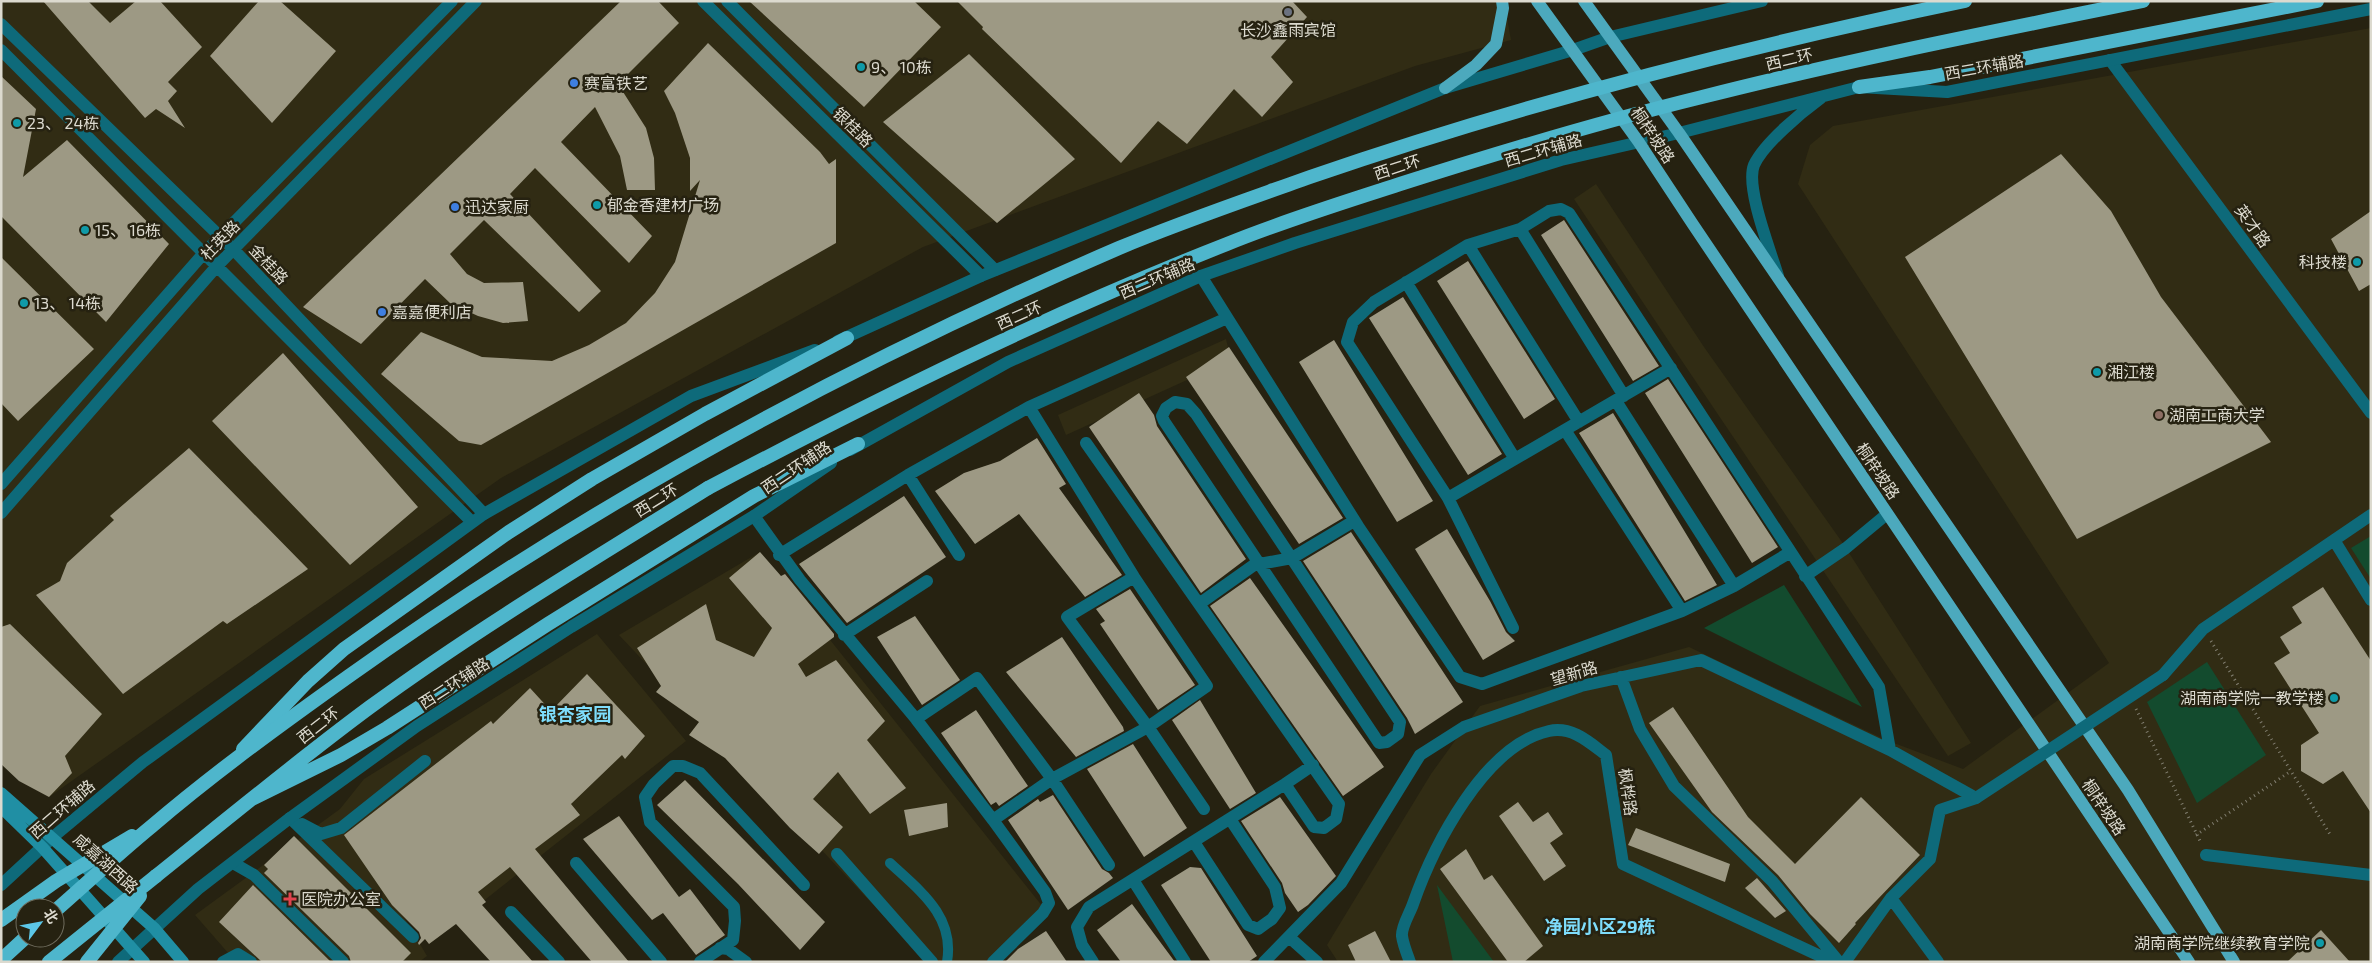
<svg xmlns="http://www.w3.org/2000/svg" width="2372" height="963" font-family="'Exo 2','Noto Sans SC',sans-serif">
  <style>
    .built { fill: #312c14 }
    .green { fill: #134b2e }
    .building { fill: #9d9984 }
    .lines { fill: none; stroke-linecap: round; stroke-linejoin: round }
    .path { stroke: #827f71; stroke-width: 3; stroke-dasharray: 1 4; stroke-linecap: butt }
    .service { stroke: #0e6a7a; stroke-width: 10 }
    .minor { stroke: #0e6a7a; stroke-width: 12 }
    .tertiary { stroke: #0e6a7a; stroke-width: 12 }
    .secondary { stroke: #208fa4; stroke-width: 12 }
    .primary { stroke: #4ca9bd; stroke-width: 12 }
    .trunk { stroke: #4eb6cc; stroke-width: 14 }
    .minor-bridge { stroke: #0e6a7a; stroke-width: 12 }
    .trunk-bridge { stroke: #4eb6cc; stroke-width: 14 }
    .worship-dot { fill: #6b7280; stroke: #262211; stroke-width: 2 }
    .culture-dot { fill: #0f9aa8; stroke: #262211; stroke-width: 2 }
    .shop-dot { fill: #3f7fe0; stroke: #262211; stroke-width: 2 }
    .education-dot { fill: #8d6e63; stroke: #262211; stroke-width: 2 }
    .health-dot { fill: #e0444e; stroke: #262211; stroke-width: 2 }
    .labels { text-anchor: middle; stroke-width: 5; stroke-linejoin: round; paint-order: stroke }
    .poi-label { font-size: 16px; fill: #dcdacf; stroke: #262211; text-anchor: start }
    .street-label { font-size: 16px; fill: #dcdacf; stroke: #262211 }
    .neighbourhood-label { font-size: 18px; font-weight: bold; fill: #7eddfc; stroke: #262211 }
  </style>
  <rect width="100%" height="100%" fill="#262211"/>
  <path class="built" d="M1,1H1504L1511,40L1415,66L923,247L501,478L49,797L1,753Z
    M2371,28V962H1338L1327,945L1431,774L1480,706L1689,647L1886,740L1963,769L2109,663L1798,184L1810,145L1833,126Z
    M1596,184L1704,347L1842,542L1971,743L1948,756L1682,361L1574,199Z
    M1226,339L1231,360L1066,435L1058,415Z
    M760,552L1043,907L991,962H927L619,635Z
    M597,634L686,741L429,944L347,821L427,956L419,962H236L195,915L340,809L364,779Z"/>
  <path class="green" d="M2371,536V579L2351,548Z
    M1784,585L1862,707L1704,628Z
    M2207,662L2266,755L2197,803L2147,702Z
    M1437,885L1494,962H1453Z"/>
  <path class="building" d="M43,1H88L110,23L136,1H160L202,47L168,82L177,91L168,101L185,128L156,109L145,118Z
    M259,1H280L336,51L272,123L210,56Z
    M621,1H658L679,23L618,84L646,128L654,158L655,190H627L620,156L595,107L561,142L652,236L629,263L535,168L510,194L601,291L579,312L484,220L450,254L467,274L484,283L523,282L528,321L503,323L478,316L450,303L425,279L361,344L303,307Z
    M749,1H914L941,27L864,107Z
    M957,1H1292L1307,17L1271,57L1293,82L1262,117L1234,89L1187,144L1158,121L1121,163L982,29L983,27Z
    M708,43L820,152L829,164L836,159V243L481,445L459,441L381,374L421,332L482,357L552,361L589,345L626,323L655,293L675,262L700,180L690,191V158L675,113L664,91Z
    M969,54L1075,159L997,223L883,122Z
    M1,76L36,109L23,177L67,140L169,244L106,322L1,216Z
    M2061,154L2111,211L2161,297L2271,442L2077,539L1905,257Z
    M2371,211V284L2359,291L2331,239Z
    M1564,220L1659,366L1633,381L1541,235Z
    M1,257L94,349L18,421L1,403Z
    M1468,261L1555,399L1524,419L1437,281Z
    M1403,297L1502,454L1468,475L1369,318Z
    M1334,340L1433,501L1397,522L1299,362Z
    M1229,347L1343,518L1299,544L1186,377Z
    M283,353L418,507L350,565L212,421Z
    M1668,379L1778,547L1752,563L1645,393Z
    M1139,393L1154,415L1157,426L1246,559L1201,593L1089,427Z
    M1613,413L1717,585L1685,601L1579,433Z
    M1037,438L1066,484L1059,488L1122,575L1085,597L1019,514L975,544L935,491L964,473L1000,461Z
    M189,448L308,569L227,624L223,621L123,694L36,595L60,581L67,563L114,520L110,516Z
    M904,496L946,557L847,623L799,564Z
    M1447,529L1490,601L1506,632L1515,641L1483,660L1415,549Z
    M1351,532L1463,702L1415,734L1407,718L1303,561Z
    M760,552L781,576L785,574L834,634V637L798,664L806,677L836,660L885,721L867,740L906,788L870,814L838,772L813,799L843,827L819,854L790,828L725,758L689,735L699,722L656,692L661,686L637,648L706,604L716,640L754,657L772,628L729,578Z
    M1250,578L1384,767L1343,796L1210,606Z
    M2323,587L2371,661V813L2343,771L2323,784L2301,771V745L2319,733L2274,663L2290,653L2280,637L2302,623L2292,607Z
    M1130,589L1195,685L1158,710L1100,624L1105,621L1096,609Z
    M915,616L960,680L922,705L877,637Z
    M10,624L102,714L65,756L72,773L49,797L19,781L1,764V627Z
    M1062,637L1123,727L1124,731L1076,757L1006,672Z
    M587,674L645,736L625,759L622,755L571,804L580,815L535,849L629,962H592L510,867L478,892L486,902L482,905L533,962H491L456,924L429,944L425,939L419,945L418,943L421,938L419,932L392,905L344,835L491,721L493,724L530,688L551,711Z
    M1200,700L1256,793L1230,809L1172,720Z
    M1673,707L1748,817L1795,864L1861,797L1920,855L1855,923L1856,924L1839,943L1810,914L1778,875L1712,812L1649,723Z
    M976,710L1028,786L999,806L996,802L991,805L941,733Z
    M1133,744L1187,828L1144,857L1087,769Z
    M685,780L825,922L800,950L738,884L657,805Z
    M1053,795L1102,869L1109,873L1113,878L1068,910L1008,820L1038,799L1040,802Z
    M1280,797L1336,876L1308,905L1298,912L1285,893L1282,883L1241,821Z
    M1518,802L1533,822L1548,812L1563,834L1550,843L1566,866L1544,881L1499,816Z
    M947,803L948,827L909,836L904,810Z
    M619,816L679,897L690,889L725,935L696,955L663,913L652,920L583,839Z
    M1636,828L1730,864L1725,882L1628,845Z
    M294,836L411,953L402,962H351L349,956L264,873L268,869L264,865Z
    M1466,849L1484,880L1492,875L1543,946L1524,962H1508L1440,869Z
    M1190,867L1201,868L1257,956L1248,962H1211L1161,885Z
    M1757,878L1786,911L1775,918L1745,888Z
    M253,885L331,962H262L219,922Z
    M1132,904L1175,962H1121L1097,930Z
    M2321,930L2350,962H2287Z
    M1046,931L1067,962H1005L1018,949Z
    M1375,931L1391,962H1356L1348,945Z"/>
  <g class="lines">
    <path class="path" d="M2211,641L2331,836
      M2136,709L2201,843
      M2196,835L2291,771"/>
    <path class="service" d="M890,863C920,891 955,916 947,962"/>
    <path class="minor" d="M703,1L981,276
      M727,1L995,270
      M1,24L233,249L484,514
      M1,50L472,522
      M2110,60L2371,413
      M1520,229L1624,396
      M1468,245L1579,422
      M1201,276L1358,526L1460,677L1482,684L1682,611L1734,586L1789,553
      M1406,282L1515,459
      M1671,368L1448,498L1347,342L1353,322L1374,302L1468,245L1520,229L1549,211L1561,209L1569,213L1879,687L1890,750
      M1616,401L1734,586
      M1175,402L1187,404L1196,414L1400,722L1398,734L1387,742L1379,743L1164,421L1162,416L1166,408Z
      M1029,407L1134,577L1207,686L1148,727L1067,617L1134,577
      M1565,430L1682,611
      M1086,443L1199,604L1254,565L1292,558L1354,521
      M908,475L959,555
      M1,484L204,253L452,1
      M1448,498L1513,628
      M1,513L217,266L476,1
      M754,516L800,580L916,719
      M2334,540L2371,600
      M779,555L908,475L1029,407L1227,318
      M1805,576L1846,548L1887,514
      M1199,604L1339,804L1336,819L1324,828L1314,827L1285,784L1313,765
      M844,635L927,581
      M2163,675L2203,629L2371,515
      M1621,677L1640,729L1674,786L1772,881L1839,962
      M977,678L1052,779L993,820L916,719Z
      M290,818L413,937
      M302,824L321,834L341,828L425,761
      M1194,842L1248,925L1258,929L1272,919L1280,908L1275,887L1230,819
      M837,854L932,962
      M2206,855L2371,875
      M233,863L254,875L343,962
      M576,863L661,962
      M1109,865L1052,779L1148,727L1204,809
      M1133,880L1185,962
      M1891,898L1938,962
      M511,912L559,962
      M1289,937L1317,962
      M720,948L728,949L746,962
      M223,962L238,954L251,962
      M700,962L733,940L735,921L734,907L650,822L645,797L654,784L673,766H683L700,773L804,885
      M993,962L1043,913L1049,903L1045,892L993,820
      M1093,962L1082,945L1077,927L1089,907L1285,784
      M1264,962L1341,883L1420,755L1464,727L1581,686L1701,660L1890,750L1976,798
      M1410,962C1407,954 1403,944 1402,936C1401,927 1410,913 1413,904C1433,847 1484,745 1549,731C1572,726 1589,742 1606,755L1623,864L1833,962
      M1845,962L1891,898L1930,859L1940,810L1976,798"/>
    <path class="tertiary" d="M1778,276C1771,252 1745,187 1754,165C1764,143 1802,112 1821,98
      M838,341L981,276L1445,88L1573,50L1610,37L1762,1
      M850,450L1008,362L1201,276L1295,243L1561,160L1679,133L1859,87L1947,92L2371,9
      M1,885L53,837L143,762L484,514L691,396L815,350
      M118,962L198,889L290,818L417,726L571,627L754,516L831,463"/>
    <path class="secondary" d="M1,793L154,928L183,962
      M1,807L42,847L144,962"/>
    <path class="primary" d="M1537,1L1638,141L1692,223L2189,962
      M1584,1L1679,133L2128,790L2234,962
      M1445,88L1476,65L1496,44L1503,8L1502,1"/>
    <path class="trunk" d="M1859,87L1930,77L2317,1
      M243,749L308,681L344,649L509,532L592,479L705,414L847,338
      M250,800L341,755L387,728L548,624L754,496L858,444
      M156,876C227,819 297,761 370,707C478,628 594,559 708,488
      M1,960L25,938"/>
    <path class="minor-bridge" d="M1976,798L2163,675"/>
    <path class="trunk-bridge" d="M708,488C877,399 1048,314 1227,244C1283,221 1342,203 1400,184C1500,152 1600,122 1702,97C1848,60 1995,31 2143,1
      M55,911C87,883 119,853 152,826C214,773 283,723 349,676C588,506 849,364 1119,248C1181,222 1246,200 1310,177C1524,103 1743,47 1965,1
      M1,920L56,881L132,836
      M49,962L156,876
      M87,962L140,896"/>
  </g>
  <circle class="worship-dot" cx="1288" cy="12" r="5"/>
  <g class="culture-dot">
    <circle cx="861" cy="67" r="5"/>
    <circle cx="17" cy="123" r="5"/>
    <circle cx="597" cy="205" r="5"/>
    <circle cx="85" cy="230" r="5"/>
    <circle cx="2357" cy="262" r="5"/>
    <circle cx="24" cy="303" r="5"/>
    <circle cx="2097" cy="372" r="5"/>
    <circle cx="2334" cy="698" r="5"/>
    <circle cx="2320" cy="943" r="5"/>
  </g>
  <g class="shop-dot">
    <circle cx="574" cy="83" r="5"/>
    <circle cx="455" cy="207" r="5"/>
    <circle cx="382" cy="312" r="5"/>
  </g>
  <circle class="education-dot" cx="2159" cy="415" r="5"/>
  <path class="health-dot" d="M287.5 891.5h5v5h5v5h-5v5h-5v-5h-5v-5h5z"/>
  <g class="labels">
    <g class="poi-label">
      <text x="1288" y="36" text-anchor="middle">长沙鑫雨宾馆</text>
      <text x="871" y="73">9、 10栋</text>
      <text x="584" y="89">赛富铁艺</text>
      <text x="27" y="129">23、 24栋</text>
      <text x="607" y="211">郁金香建材广场</text>
      <text x="465" y="213">迅达家厨</text>
      <text x="95" y="236">15、 16栋</text>
      <text x="2347" y="268" text-anchor="end">科技楼</text>
      <text x="34" y="309">13、 14栋</text>
      <text x="392" y="318">嘉嘉便利店</text>
      <text x="2107" y="378">湘江楼</text>
      <text x="2169" y="421">湖南工商大学</text>
      <text x="2324" y="704" text-anchor="end">湖南商学院一教学楼</text>
      <text x="301" y="905">医院办公室</text>
      <text x="2310" y="949" text-anchor="end">湖南商学院继续教育学院</text>
    </g>
    <g class="street-label">
      <text transform="translate(1789 59) rotate(-13)" y="6">西二环</text>
      <text transform="translate(1984 67) rotate(-10)" y="6">西二环辅路</text>
      <text transform="translate(853 127) rotate(45)" y="6">银桂路</text>
      <text transform="translate(1653 135) rotate(56)" y="6">桐梓坡路</text>
      <text transform="translate(1543 150) rotate(-16)" y="6">西二环辅路</text>
      <text transform="translate(1397 167) rotate(-18)" y="6">西二环</text>
      <text transform="translate(2253 226) rotate(54)" y="6">英才路</text>
      <text transform="translate(220 240) rotate(-46)" y="6">杜英路</text>
      <text transform="translate(269 264) rotate(47)" y="6">金桂路</text>
      <text transform="translate(1157 278) rotate(-23)" y="6">西二环辅路</text>
      <text transform="translate(1019 315) rotate(-24)" y="6">西二环</text>
      <text transform="translate(796 467) rotate(-34)" y="6">西二环辅路</text>
      <text transform="translate(1878 471) rotate(56)" y="6">桐梓坡路</text>
      <text transform="translate(656 500) rotate(-32)" y="6">西二环</text>
      <text transform="translate(1574 673) rotate(-16)" y="6">望新路</text>
      <text transform="translate(454 683) rotate(-33)" y="6">西二环辅路</text>
      <text transform="translate(318 725) rotate(-38)" y="6">西二环</text>
      <text transform="translate(1628 792) rotate(82)" y="6">枫桦路</text>
      <text transform="translate(2104 807) rotate(56)" y="6">桐梓坡路</text>
      <text transform="translate(62 809) rotate(-41)" y="6">西二环辅路</text>
      <text transform="translate(106 863) rotate(42)" y="6">咸嘉湖西路</text>
    </g>
    <g class="neighbourhood-label">
      <text x="575" y="721">银杏家园</text>
      <text x="1600" y="933">净园小区29栋</text>
    </g>
  </g>
  <rect width="2372" height="963" fill="none" stroke="#dcdacf" stroke-width="5"/>
  <g transform="translate(40 923) rotate(58)"><circle r="24" fill="#262211" stroke="#6f6c5d"/>
  <path d="M0-4L9 19L0 12L-9 19Z" fill="#5cc7e8"/>
  <text y="-8" font-size="14" font-weight="bold" text-anchor="middle" fill="#dcdacf">北</text>
  </g>
</svg>
